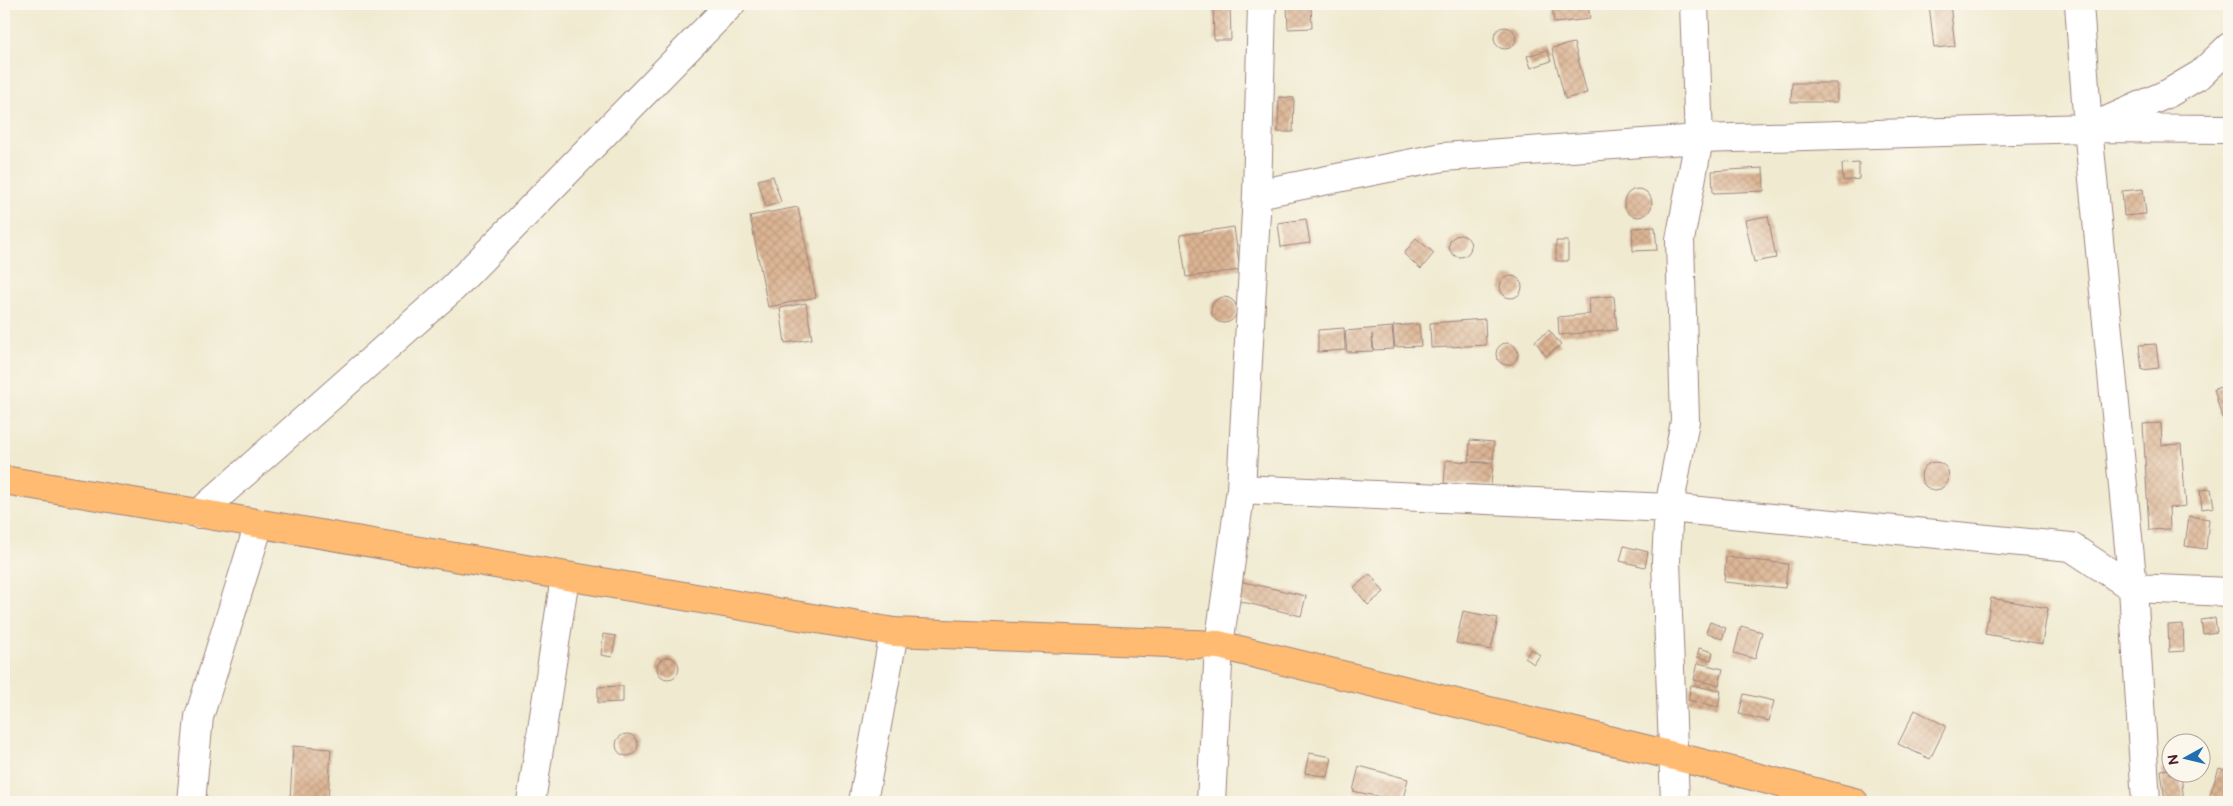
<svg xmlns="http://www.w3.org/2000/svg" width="2233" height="806" font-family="'Balsamiq Sans',sans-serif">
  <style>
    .building { fill: url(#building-cross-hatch) }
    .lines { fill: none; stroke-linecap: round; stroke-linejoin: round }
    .minor-casing { stroke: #9d847e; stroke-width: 30 }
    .major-casing { stroke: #9d847e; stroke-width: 30 }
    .minor { stroke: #fff; stroke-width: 28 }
    .major { stroke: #febb71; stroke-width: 28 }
  </style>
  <defs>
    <pattern id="building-cross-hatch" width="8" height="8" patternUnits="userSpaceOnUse" patternTransform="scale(1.25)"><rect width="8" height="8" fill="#dbb493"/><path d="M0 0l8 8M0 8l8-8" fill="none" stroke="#bd9a7f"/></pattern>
  </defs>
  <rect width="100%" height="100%" fill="#fbf7ec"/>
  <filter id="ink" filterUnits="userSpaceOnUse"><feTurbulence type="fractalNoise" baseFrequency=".02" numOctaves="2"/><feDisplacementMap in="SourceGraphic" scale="10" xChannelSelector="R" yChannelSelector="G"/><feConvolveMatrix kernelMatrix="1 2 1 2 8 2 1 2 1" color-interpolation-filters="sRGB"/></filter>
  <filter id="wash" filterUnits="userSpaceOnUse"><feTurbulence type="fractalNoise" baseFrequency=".0096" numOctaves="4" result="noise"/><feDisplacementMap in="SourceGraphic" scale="20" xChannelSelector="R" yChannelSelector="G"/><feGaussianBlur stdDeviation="1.12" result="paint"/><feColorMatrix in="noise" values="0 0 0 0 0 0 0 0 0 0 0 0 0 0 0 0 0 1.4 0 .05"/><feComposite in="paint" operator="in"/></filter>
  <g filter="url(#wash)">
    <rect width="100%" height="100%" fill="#f0ead0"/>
    <g id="blocks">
      <path class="building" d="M1230,4L1231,40H1214L1213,5Z
        M1287,4H1311L1312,28L1288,29Z
        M1552,4H1588L1590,19L1554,23Z
        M1929,4H1950L1955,46L1934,48Z
        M1494 38a11 11 0 1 1 22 0a11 11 0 1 1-22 0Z
        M1574,43L1587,93L1565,99L1552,48Z
        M1547,50L1551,61L1531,68L1527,56Z
        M1792,83H1837V102H1791Z
        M1279,97L1294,98L1293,132H1278Z
        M1859,163V179L1843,181L1842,164Z
        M1763,168L1764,191L1713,193L1712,171Z
        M773,176L781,202L766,207L758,180Z
        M2143,189L2146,214L2124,216L2122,191Z
        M1624 203a14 14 0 1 1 28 0a14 14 0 1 1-28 0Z
        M798,207L816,297L768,307L750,216Z
        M1768,216L1776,258L1754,262L1745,220Z
        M1306,219L1310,243L1281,247L1278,223Z
        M1234,227L1240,270L1186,277L1180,235Z
        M1655,227L1657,250L1633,251L1632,228Z
        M1449 246a11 11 0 1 1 22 0a11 11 0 1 1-22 0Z
        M1416,238L1434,253L1421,269L1404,254Z
        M1556,241H1568V261H1556Z
        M1500 287a11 11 0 1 1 22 0a11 11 0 1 1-22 0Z
        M1614,296L1617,330L1559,335L1558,317L1590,314L1589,298Z
        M1211 310a13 13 0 1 1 26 0a13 13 0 1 1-26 0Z
        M806,303L812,339L785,343L780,308Z
        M1485,319L1486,345L1431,348L1430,323Z
        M1419,324L1421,346L1395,347L1393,326Z
        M1392,327L1394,349L1374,350L1372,334L1373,351L1347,352L1345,331Z
        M1344,328L1345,350L1318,352V330Z
        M1549,330L1561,345L1546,356L1535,341Z
        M1496 354a11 11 0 1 1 22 0a11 11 0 1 1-22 0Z
        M2156,344L2159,368L2142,370L2139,345Z
        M2229,385V416L2222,418L2214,389Z
        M2161,423L2162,445L2181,444L2186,506L2169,508L2170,529L2149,530L2143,424Z
        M1470,440L1494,442L1493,462H1472L1493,464L1491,486L1444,483L1446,460L1469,462Z
        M1921 476a14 14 0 1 1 28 0a14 14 0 1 1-28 0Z
        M2211,489L2214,507L2202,509L2200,490Z
        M2189,516L2209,519L2206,549L2185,546Z
        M1624,546L1648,552L1645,567L1620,561Z
        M1726,557L1788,564L1785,588L1724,582Z
        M1370,574L1384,592L1368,605L1354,587Z
        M1239,581L1306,596L1301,616L1234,600Z
        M1991,598L2048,608L2042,644L1985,634Z
        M1463,611L1498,618L1491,650L1456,643Z
        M2215,618L2217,632L2203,634L2201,620Z
        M1710,622L1726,628L1722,639L1706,632Z
        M2183,624L2184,651L2169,652L2168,625Z
        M1741,626L1762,632L1755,659L1734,653Z
        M603,634L616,636L612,657L601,655Z
        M1699,648L1713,652L1711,660L1697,657Z
        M1531,649L1540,655L1534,664L1525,658Z
        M657 668a11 11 0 1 1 22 0a11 11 0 1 1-22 0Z
        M1698,663L1723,669L1719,685L1694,680Z
        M1691,685L1721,691L1718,707L1688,700Z
        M623,686V702L598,703V687Z
        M1744,694L1774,701L1769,721L1739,714Z
        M1915,710L1946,726L1930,759L1898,744Z
        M616 745a11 11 0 1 1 22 0a11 11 0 1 1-22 0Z
        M293,746L331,749L328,802L290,801Z
        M1309,753L1332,757L1328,777L1305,773Z
        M1359,766L1408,779L1402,802L1353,791Z
        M2219,768L2229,771V801L2210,795Z
        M2170,769V774H2181L2184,802H2165L2161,770Z"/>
    </g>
  </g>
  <g filter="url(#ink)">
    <use href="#blocks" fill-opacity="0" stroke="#9d847e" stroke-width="1"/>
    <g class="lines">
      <defs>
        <path id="minor" d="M2079,4L2088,128L2133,588L2146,802
          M2099,124L2169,93L2201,74L2229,47
          M1257,194L1443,157L1699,139L2088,128L2229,129
          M1241,489L1669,508L2071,547L2133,588L2229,592
          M198,514L453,288L731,4
          M191,802L199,717L259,524
          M531,802L565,577
          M863,802L894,632
          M1211,802L1219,645L1241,489L1257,194L1262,4
          M1675,802L1666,561L1669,508L1685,421L1680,240L1699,139L1694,4"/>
        <path id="major" d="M4,480L894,632L1219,645L1674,756L1854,802"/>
      </defs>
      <use href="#minor" class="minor-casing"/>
      <use href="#major" class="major-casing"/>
      <use href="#minor" class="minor"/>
      <use href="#major" class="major"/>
    </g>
  </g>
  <rect width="2233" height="806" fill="none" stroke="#fbf7ec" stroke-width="20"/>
  <g transform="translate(2186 758) rotate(262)"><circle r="24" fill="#fbf7ec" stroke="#b4a19f"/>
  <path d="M0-4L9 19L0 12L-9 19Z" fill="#1f6fb2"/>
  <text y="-8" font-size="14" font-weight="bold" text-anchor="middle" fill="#4a1f2b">N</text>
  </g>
</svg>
